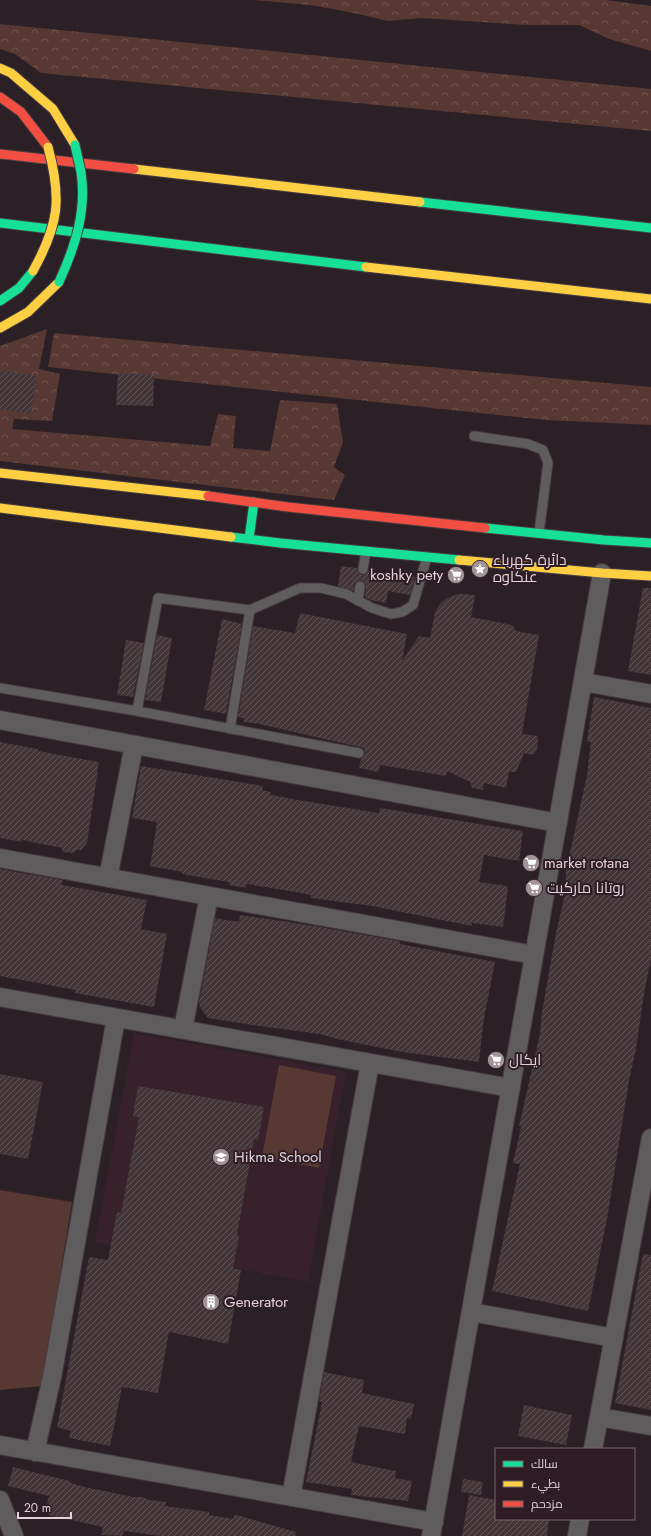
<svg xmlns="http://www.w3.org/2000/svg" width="651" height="1536" font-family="Jost,Cairo,sans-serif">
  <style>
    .built { fill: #38212b }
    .forest { fill: url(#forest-crowns) }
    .garden { fill: #583832 }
    .building { fill: url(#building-hatch) }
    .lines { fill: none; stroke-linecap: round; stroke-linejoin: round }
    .lane-casing { stroke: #473d42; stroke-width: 11 }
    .street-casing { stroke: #473d42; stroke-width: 20 }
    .fast-casing { stroke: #473d42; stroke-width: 11 }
    .slow-casing { stroke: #473d42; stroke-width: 11 }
    .jam-casing { stroke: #473d42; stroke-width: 11 }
    .lane { stroke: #5f5c5e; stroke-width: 9 }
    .street { stroke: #5f5c5e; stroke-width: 18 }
    .fast { stroke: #16e098; stroke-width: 9 }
    .slow { stroke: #ffcf43; stroke-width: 9 }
    .jam { stroke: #f24e42; stroke-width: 9 }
    .fast-bridge-casing { stroke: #473d42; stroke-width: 11; stroke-linecap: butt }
    .slow-bridge-casing { stroke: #473d42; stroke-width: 11; stroke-linecap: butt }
    .fast-bridge { stroke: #16e098; stroke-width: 9 }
    .slow-bridge { stroke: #ffcf43; stroke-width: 9 }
    .labels { text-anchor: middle; stroke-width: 4; stroke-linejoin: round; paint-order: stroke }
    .poi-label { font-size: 15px; fill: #e0d2d8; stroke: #2f1c25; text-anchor: start }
  </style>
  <defs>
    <pattern id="forest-crowns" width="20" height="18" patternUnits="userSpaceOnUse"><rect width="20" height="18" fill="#583832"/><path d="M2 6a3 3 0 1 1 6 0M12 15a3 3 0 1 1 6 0" fill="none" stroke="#70544f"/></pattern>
    <pattern id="building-hatch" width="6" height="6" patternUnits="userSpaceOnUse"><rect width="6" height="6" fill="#423639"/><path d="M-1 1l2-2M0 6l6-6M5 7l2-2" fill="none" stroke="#5d5255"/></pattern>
  </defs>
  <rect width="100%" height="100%" fill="#2b2025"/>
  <path class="built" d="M134,1033L346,1072L308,1282L95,1242Z"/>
  <path class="forest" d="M255,0H606L651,6V51L609,39L579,25H525L421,18L388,21L354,13L310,5Z
    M0,24L651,89V131L41,73L15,54L0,49Z
    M47,329L39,369L60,374L52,421L14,419L12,429L210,446L218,414L236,416L233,448L270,451L280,400L337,404L343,442L334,467L345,475L334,500L0,461V346Z
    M54,333L651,387V425L546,420L48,367Z"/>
  <path class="garden" d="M279,1065L336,1076L319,1168L262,1157Z
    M0,1190L72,1202L42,1386L0,1390Z"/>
  <path class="building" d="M0,370L37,376L31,414L0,409Z
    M118,373L154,375L153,406L116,405Z
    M341,566L357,568L359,573L362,575L367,573L369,570L415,577L410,595L388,591L386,603L370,600L365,597L366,584L361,580L355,583L353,591L338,586Z
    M643,588H651V675L628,671Z
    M457,594H464L475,595L471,617L512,625L516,631L539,635L522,734L538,736L537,750L533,755L524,753L516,772H509L506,788L484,783L483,790L472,788L470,782L447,771L446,776L380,765L378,772L359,768L361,759L365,754L364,748L259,724L244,722V718L238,717L253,626L295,633L300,613L407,634L402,661L419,636L430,638L435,612L440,604L446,599Z
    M222,619L242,624L226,714L204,710Z
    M157,635L172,638L161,702L145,700Z
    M126,640L144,643L133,697L117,695Z
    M594,697L651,708V959L644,994L636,1048L629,1081L607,1219L588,1311L492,1291L520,1164L513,1163L521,1127L519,1126L540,1034L542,1012L556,933L565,894L566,871L587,775L591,742L587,741Z
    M0,742L38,749V751L99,762L87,843L81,850H76L74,853L62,852V848L22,840V842L0,838Z
    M141,766L263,786L262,790L271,792V795L310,802L379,813L380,808L523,831L519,861L484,855L479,882L508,886L503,927L472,923V926L372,906L311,898V895L295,892L247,884L246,888L229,885V882L182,874V872L150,866L157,822L132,818Z
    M0,869L62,880V885L147,900L141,929L167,934L154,1007L75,993L76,990L0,976Z
    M240,915L302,924L400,941V944L495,962L483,1024L479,1062L402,1052L337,1039L320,1034L252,1025L208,1018L200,1007L199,1002L215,918L239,922Z
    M0,1074L43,1082L28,1159L0,1154Z
    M138,1086L264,1107L258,1140L254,1139L237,1235L239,1236L233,1268L241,1270L228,1344L169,1332L158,1393L122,1387L110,1446L69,1438L71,1431L57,1427L89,1257L108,1260L117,1212L121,1213L139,1117L133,1116Z
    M643,1254L651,1255V1410L615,1403Z
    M324,1372L364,1380L362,1393L414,1404L411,1419L407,1418L405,1434L359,1426L351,1462L396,1471L395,1478L412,1481L408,1501L351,1495L352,1489L306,1482L322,1402L319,1401Z
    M524,1405L572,1415L566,1445L518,1436Z
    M13,1467L53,1477L70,1481V1483L85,1487L133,1497H142L149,1500L166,1502L165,1506L209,1512V1515L233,1519L235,1515L244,1517L296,1532L295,1536H161L124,1531L122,1536L101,1535L103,1527L48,1515L49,1504L47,1503L49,1496L8,1486Z
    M463,1479L483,1482L481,1495L461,1492Z
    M469,1495L496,1500V1519H549L547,1536H462Z"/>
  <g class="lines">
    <defs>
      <path id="lane" d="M474,436L528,444L543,450L548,463L539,533
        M363,569L366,551
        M358,601L360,586
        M250,610L300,588H321L346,594L372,608L391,614L402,612L413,605L427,557
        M0,688L137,711L359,753
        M137,711L158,598L250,610L230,729"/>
      <path id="street" d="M583,682L651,694
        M0,720L558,823
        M0,858L534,955
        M108,878L134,745
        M0,997L511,1088
        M183,1029L209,896
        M471,1312L614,1338
        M599,1417L651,1426
        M0,1445L434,1522
        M593,1449L651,1138
        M35,1452L52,1377L116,1018
        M291,1497L370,1063
        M0,1500L14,1536
        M431,1536L602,573
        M577,1536L580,1519"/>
      <path id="fast" d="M420,202L651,228
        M0,223L366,267
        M0,301L19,288L33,271
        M485,528L604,540L651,543
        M231,537L280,543L459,560
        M249,539L254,502"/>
      <path id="slow" d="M0,68L11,73L53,109L75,145
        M134,169L420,202
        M366,267L651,299
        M0,328L28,312L59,282
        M0,473L208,496
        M0,508L231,537
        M459,560L602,573L651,576"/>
      <path id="jam" d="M0,97L21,112L48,147
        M0,154L134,169
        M208,496L288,507L485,528"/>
    </defs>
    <use href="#lane" class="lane-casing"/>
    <use href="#street" class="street-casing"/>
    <use href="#fast" class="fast-casing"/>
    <use href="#slow" class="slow-casing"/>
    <use href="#jam" class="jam-casing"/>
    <use href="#lane" class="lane"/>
    <use href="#street" class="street"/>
    <use href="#fast" class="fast"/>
    <use href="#slow" class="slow"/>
    <use href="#jam" class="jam"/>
    <defs>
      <path id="fast-bridge" d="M59,282C75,247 87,211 81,172C79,163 77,154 75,145"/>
      <path id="slow-bridge" d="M33,271C59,224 62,199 48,147"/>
    </defs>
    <use href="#fast-bridge" class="fast-bridge-casing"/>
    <use href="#slow-bridge" class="slow-bridge-casing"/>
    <use href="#fast-bridge" class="fast-bridge"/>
    <use href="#slow-bridge" class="slow-bridge"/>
  </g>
  <defs>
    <symbol id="sight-disc" viewBox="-11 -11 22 22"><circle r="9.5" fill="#a19499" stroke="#2f1c25"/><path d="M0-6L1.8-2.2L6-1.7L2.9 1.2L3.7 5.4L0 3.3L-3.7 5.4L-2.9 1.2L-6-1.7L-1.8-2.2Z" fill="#fff"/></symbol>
    <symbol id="supermarket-disc" viewBox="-11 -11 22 22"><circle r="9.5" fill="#a19499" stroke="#2f1c25"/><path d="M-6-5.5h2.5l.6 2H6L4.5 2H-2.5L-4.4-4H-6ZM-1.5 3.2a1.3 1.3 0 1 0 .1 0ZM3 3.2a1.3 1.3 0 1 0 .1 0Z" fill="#fff"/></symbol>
    <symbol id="school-disc" viewBox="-11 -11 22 22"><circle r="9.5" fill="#a19499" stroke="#2f1c25"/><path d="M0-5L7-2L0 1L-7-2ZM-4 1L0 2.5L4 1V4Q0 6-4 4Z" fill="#fff"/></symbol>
    <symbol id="building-disc" viewBox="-11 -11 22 22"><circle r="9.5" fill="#a19499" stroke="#2f1c25"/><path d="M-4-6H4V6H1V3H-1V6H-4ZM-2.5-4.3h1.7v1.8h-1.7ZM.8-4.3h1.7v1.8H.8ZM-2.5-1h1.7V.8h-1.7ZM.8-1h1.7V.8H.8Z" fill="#fff"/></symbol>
  </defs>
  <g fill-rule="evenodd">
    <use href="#sight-disc" x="470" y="559" width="20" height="20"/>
    <use href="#supermarket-disc" x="446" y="565" width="20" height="20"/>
    <use href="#supermarket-disc" x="521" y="853" width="20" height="20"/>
    <use href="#supermarket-disc" x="524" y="878" width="20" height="20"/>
    <use href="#supermarket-disc" x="486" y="1050" width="20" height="20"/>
    <use href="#school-disc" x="211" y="1147" width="20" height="20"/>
    <use href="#building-disc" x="201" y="1292" width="20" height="20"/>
  </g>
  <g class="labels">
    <g class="poi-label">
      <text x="493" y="565">دائرة كهرباء<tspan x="493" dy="17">عنكاوه</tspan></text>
      <text x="443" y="580" text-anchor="end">koshky pety</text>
      <text x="544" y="868">market rotana</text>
      <text x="547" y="893">روتانا ماركيت</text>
      <text x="509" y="1065">ايكال</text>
      <text x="234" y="1162">Hikma School</text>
      <text x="224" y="1307">Generator</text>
    </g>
  </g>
  <rect x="495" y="1448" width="140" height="72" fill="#2f1c25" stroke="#76656d"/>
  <rect x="503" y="1461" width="20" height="6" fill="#16e098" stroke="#76656d"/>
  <text x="531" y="1468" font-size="12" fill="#e0d2d8">سالك</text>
  <rect x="503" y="1481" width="20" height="6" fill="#ffcf43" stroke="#76656d"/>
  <text x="531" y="1488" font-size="12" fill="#e0d2d8">بطيء</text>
  <rect x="503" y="1501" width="20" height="6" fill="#f24e42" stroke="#76656d"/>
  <text x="531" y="1508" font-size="12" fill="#e0d2d8">مزدحم</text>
  <path d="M18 1512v6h53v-6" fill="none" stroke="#e0d2d8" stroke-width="2"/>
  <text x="24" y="1512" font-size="12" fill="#e0d2d8" stroke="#2f1c25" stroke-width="3" paint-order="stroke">20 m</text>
</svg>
